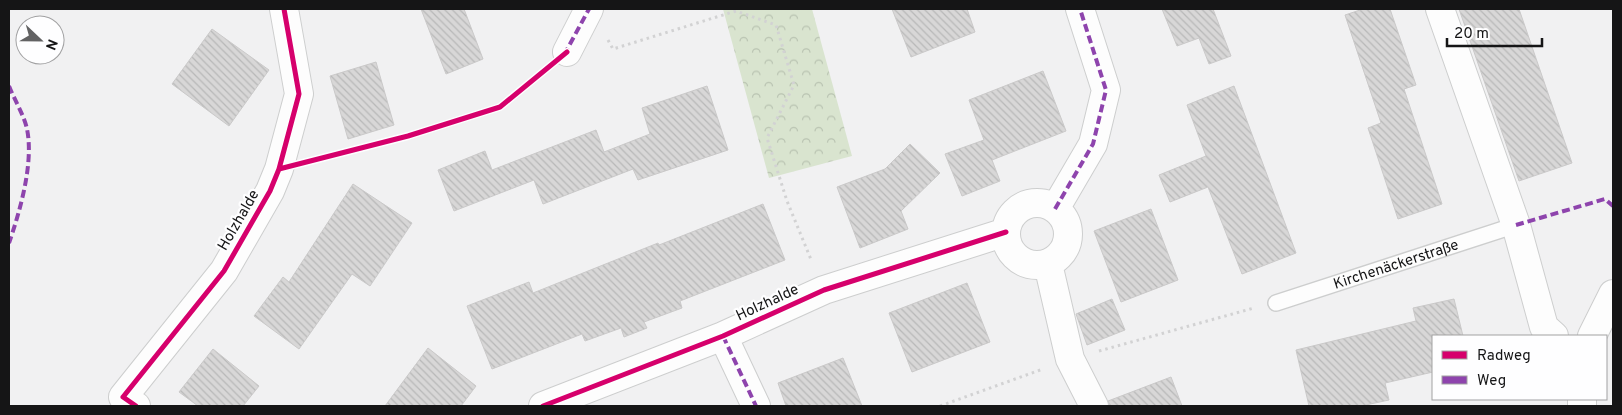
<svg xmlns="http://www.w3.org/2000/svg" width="1622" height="415" font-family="Overpass,sans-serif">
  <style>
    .park { fill: url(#park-crowns) }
    .building { fill: url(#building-back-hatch); stroke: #cac9c9 }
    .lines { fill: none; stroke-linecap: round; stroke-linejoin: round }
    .service-casing { stroke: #cdcece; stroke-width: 18 }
    .minor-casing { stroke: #cdcece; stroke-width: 30 }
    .path { stroke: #d2d2d3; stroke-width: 3; stroke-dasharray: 2.5 4; stroke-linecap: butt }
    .service { stroke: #fdfdfd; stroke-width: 15 }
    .minor { stroke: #fdfdfd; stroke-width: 28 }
    .quiet { stroke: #8e44ad; stroke-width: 4; stroke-dasharray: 8 4; stroke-linecap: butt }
    .cycleway-casing { stroke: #fefeff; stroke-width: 8 }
    .cycleway { stroke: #d6006c; stroke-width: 5 }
    .labels { text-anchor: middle; stroke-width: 4.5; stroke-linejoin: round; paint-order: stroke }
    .street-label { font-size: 15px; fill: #151516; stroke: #fefeff }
  </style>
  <defs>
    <pattern id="park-crowns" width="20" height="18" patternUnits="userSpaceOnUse" patternTransform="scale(1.25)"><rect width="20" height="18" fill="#d9e4cf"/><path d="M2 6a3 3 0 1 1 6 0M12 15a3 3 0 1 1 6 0" fill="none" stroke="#b9c3b1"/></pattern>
    <pattern id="building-back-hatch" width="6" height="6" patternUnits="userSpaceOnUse" patternTransform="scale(1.25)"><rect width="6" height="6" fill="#d8d7d7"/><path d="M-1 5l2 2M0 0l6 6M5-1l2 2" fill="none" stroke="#b8b8b8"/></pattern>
  </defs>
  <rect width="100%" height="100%" fill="#f1f1f2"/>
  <path class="park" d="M723,9H812L852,156L769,178Z"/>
  <path class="building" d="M421,9H464L483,59L446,74Z
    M892,9H967L975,32L911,57Z
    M1162,9H1213L1231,56L1209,64L1199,38L1177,46Z
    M1363,9H1390L1416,85L1404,89L1442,204L1398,219L1368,128L1381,123L1345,15Z
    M1459,9H1519L1572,163L1519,181Z
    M212,29L269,70L229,126L172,84Z
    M376,62L394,125L348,139L330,76Z
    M1043,71L1066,131L992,160L1000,181L962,196L945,154L984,140L969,100Z
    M707,86L728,150L638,180L633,169L543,204L534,180L454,211L438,170L485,151L492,170L596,130L604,152L650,134L642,108Z
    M1234,86L1296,253L1242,274L1208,187L1170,202L1159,175L1206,156L1187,105Z
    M910,144L940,173L901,211L908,229L860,248L837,187L885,169Z
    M353,184L412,223L370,286L352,274L299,349L254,316L283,277L289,282Z
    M763,204L785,260L680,301L682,308L644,322L647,328L624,337L621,328L585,341L582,334L492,369L467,306L529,282L533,293L658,243L659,245Z
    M1151,209L1178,280L1121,302L1094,231Z
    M967,283L990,342L912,372L889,313Z
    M1112,299L1125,330L1087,345L1076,314Z
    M1454,299L1463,336H1433V372L1385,383L1389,400L1361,406H1309L1296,350L1416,321L1413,308Z
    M428,348L476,386L461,406H385Z
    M213,349L259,386L243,406H198L179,392Z
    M843,358L862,406H786L778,383Z
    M1171,377L1182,406H1110L1108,401Z"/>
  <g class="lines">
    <defs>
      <g id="service">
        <path id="s1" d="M1276,303L1516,225"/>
      </g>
      <path id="minor" d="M1440,9L1516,225L1544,327L1554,336
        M567,52L589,9
        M1006 234a31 31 0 1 1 62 0a31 31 0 1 1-62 0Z
        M1055,209L1093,144L1106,90L1080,9
        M1048,264L1070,359L1094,406
        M723,336L756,406
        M1592,336L1613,294
        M1582,399V406
        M136,406L123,397L224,271L270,191L279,169L299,94L284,9
        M543,406L723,336L824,290L1006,232"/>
    </defs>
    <use href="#service" class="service-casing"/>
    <use href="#minor" class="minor-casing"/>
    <path class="path" d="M608,40L613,49L736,11L776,25L794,85L767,138L787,201L812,262
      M1099,351L1254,308
      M940,406L1043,369"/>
    <use href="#service" class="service"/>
    <use href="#minor" class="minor"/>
    <path class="quiet" d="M564,55L589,9
      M9,86C14,99 24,115 27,129C34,163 20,211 9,243
      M1055,209L1093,144L1106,90L1080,9
      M1516,225L1605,199L1613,206
      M723,336L756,406"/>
    <defs>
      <path id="cycleway" d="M279,169L408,136L500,107L567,52
        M136,406L123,397L224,271L270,191L279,169L299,94L284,9
        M543,406L723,336L824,290L1006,232"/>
    </defs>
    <use href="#cycleway" class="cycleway-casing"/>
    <use href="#cycleway" class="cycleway"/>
  </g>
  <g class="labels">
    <g class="street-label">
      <text transform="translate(238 220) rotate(-60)" y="5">Holzhalde</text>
      <text dy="5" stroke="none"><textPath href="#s1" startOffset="126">Kirchenäckerstraße</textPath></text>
      <text transform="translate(767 302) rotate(-25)" y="5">Holzhalde</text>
    </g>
  </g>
  <rect width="1622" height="415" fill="none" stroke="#151516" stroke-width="20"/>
  <rect x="1432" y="335" width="175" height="65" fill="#fefeff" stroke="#a1a1a2"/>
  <rect x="1442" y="351" width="25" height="8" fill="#d6006c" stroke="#a1a1a2"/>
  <text x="1477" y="360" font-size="15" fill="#151516">Radweg</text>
  <rect x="1442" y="376" width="25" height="8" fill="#8e44ad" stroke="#a1a1a2"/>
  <text x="1477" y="385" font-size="15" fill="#151516">Weg</text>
  <g transform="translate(40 40) rotate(112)"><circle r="24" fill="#fefeff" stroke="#a1a1a2"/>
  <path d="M0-4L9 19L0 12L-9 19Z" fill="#626263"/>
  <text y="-8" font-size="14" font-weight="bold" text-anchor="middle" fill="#151516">N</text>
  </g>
  <path d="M1447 38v8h95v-8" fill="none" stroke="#151516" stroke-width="2.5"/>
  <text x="1454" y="38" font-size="15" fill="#151516" stroke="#fefeff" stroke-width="4" paint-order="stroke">20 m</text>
</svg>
